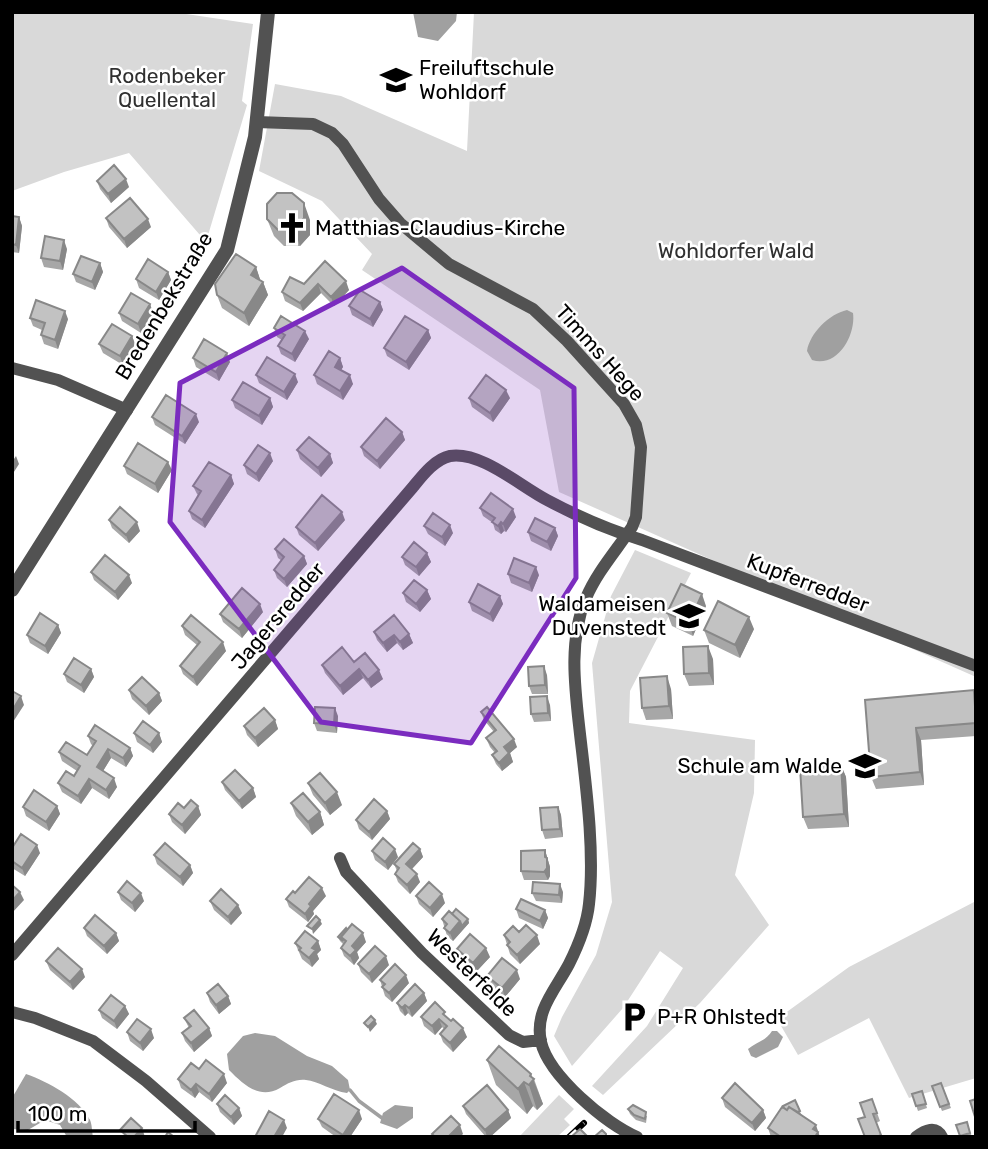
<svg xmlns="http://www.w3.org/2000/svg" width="988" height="1149" font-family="Rubik,sans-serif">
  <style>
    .green { fill: #d9d9d9 }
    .water { fill: #a0a0a0 }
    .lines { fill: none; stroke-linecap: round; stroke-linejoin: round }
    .stream { stroke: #a0a0a0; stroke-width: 3.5 }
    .minor { stroke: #525252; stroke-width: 12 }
    .tertiary { stroke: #525252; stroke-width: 14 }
    .rail-casing { stroke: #000; stroke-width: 6 }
    .rail { stroke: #fff; stroke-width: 3.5; stroke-dasharray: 10; stroke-linecap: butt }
    .wall { fill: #a7a7a7 }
    .shaded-wall { fill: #888 }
    .building { fill: #c2c2c2; stroke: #888; stroke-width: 2 }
    .marked { fill: #7b2cbf; fill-opacity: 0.2; stroke: #7b2cbf; stroke-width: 5; stroke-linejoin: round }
    .labels { text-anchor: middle; stroke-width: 5; stroke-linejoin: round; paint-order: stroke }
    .poi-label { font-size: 21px; fill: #000; stroke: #fff; text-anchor: start }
    .park-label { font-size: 21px; fill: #303030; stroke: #fff }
    .street-label { font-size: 21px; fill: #000; stroke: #fff }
  </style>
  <rect width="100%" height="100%" fill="#fff"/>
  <path class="green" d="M12,12H173L253,24L242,101L247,105L206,242L129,153L64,172L12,191Z
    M474,12H976V677L559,492L540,390L362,270L372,254L322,201L259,171L275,84L341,96L467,151Z
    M635,550L691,573L630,691L629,723L755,740L754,793L735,875L769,925L700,1003L603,1095L592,1086L647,1026L683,968L660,951L623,1008L572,1066L554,1036L562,1017L596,955L612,902L592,663L611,596Z
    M976,901V1078L909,1098L869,1018L798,1055L777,1019L849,967Z
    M559,1095L574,1109L564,1119L570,1125L557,1137H519Z"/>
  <path class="water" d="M413,12H457L456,21L438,41L418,37Z
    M847,310L853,313C856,335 838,368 812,360L807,351C810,333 829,314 847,310Z
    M772,1031H777L783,1037L778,1047L756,1058L751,1056L748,1049C756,1042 766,1041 772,1031Z
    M255,1033L275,1036L307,1056L332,1066L348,1080L350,1090L347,1093C332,1091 318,1081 306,1080C295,1079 289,1083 280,1088C259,1100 243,1084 229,1070L227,1054L243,1036Z
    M26,1074C48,1082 79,1098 90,1120C92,1124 92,1132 93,1137H67L60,1125L45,1120L28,1130L12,1129V1098Z
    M395,1105L413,1107V1118L397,1129L380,1123L383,1113Z"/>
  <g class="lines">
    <path class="stream" d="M350,1090L359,1101L382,1118"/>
    <path class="minor" d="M257,122L313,124L332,133L343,144L379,199L400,223L449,264L533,309L567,341L624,404L636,425L641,447L636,517L632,527C616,551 597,572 586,598C568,641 575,689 580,734C586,786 595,852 589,904C587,924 578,946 569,964C556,989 534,1011 541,1042C549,1076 606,1124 637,1137
      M12,368L58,380L127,410
      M340,858L346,872L422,953L509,1035L523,1042L541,1040
      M12,955L413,487C422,476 435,459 450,456C481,451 520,486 547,500C577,516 609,530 642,540L976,666
      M12,1012L35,1018L93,1041L146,1081L210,1137
      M916,1137C925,1130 936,1125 942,1137"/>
    <path class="tertiary" d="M12,590L227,250L255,137L268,12"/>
    <defs>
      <path id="rail" d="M569,1137L584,1123"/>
    </defs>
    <use href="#rail" class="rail-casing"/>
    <use href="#rail" class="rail"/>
  </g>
  <path class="wall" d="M97,181L129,187L111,203L100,189Z
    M12,216L19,217L22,226L19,253L12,252Z
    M106,218L151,227L127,248L109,227Z
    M267,219L310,220V235L300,246H284L274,236Z
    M67,249L63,270L44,267L41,258Z
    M325,261L349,290L334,306L321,293L303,311L285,301L282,292L304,284Z
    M100,263L103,272L95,290L76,282L73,274Z
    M256,267L260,280L263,282L268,295L249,326L222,308L217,295Z
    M168,272L171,280L159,300L139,288L136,279Z
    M380,302L383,310L373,327L352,315L349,306Z
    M150,304L153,313L141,333L122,321L119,313Z
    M30,318L68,319L58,349L44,344L41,335L42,330L33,326Z
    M274,328L309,339L295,362L281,354L278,346L282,340L277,337Z
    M428,330L431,338L409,370L387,356L384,348Z
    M132,336L135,344L123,365L103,353L99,344Z
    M193,358L230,362L219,381L196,367Z
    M340,358L343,367L341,370L353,384L343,400L317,384L314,375Z
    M256,375L298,382L287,400L259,383Z
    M270,398L273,407L262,425L235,408L232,400Z
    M469,398H510L493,422L472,407Z
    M152,417L199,422L185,444L155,425Z
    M402,432L405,440L380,469L364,456L361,447Z
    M297,450L330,454L333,463L321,477L300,459Z
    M273,461L259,482L247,474L244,465Z
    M124,466L172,470L158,493L127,474Z
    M231,475L234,484L205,528L192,519L189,511L198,495L197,494L193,486Z
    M480,508L516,517L506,532L504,531L501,534L495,530L493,523L483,516Z
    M109,520L140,531L129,543L112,528Z
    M345,520L318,551L299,535L296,527Z
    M424,526L453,533L445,546L428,534Z
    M555,528L558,536L551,551L531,541L528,532Z
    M275,549L304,556L307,564L287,587L277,578L274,570L282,561L278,558Z
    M427,553L431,562L419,576L405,565L402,557Z
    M91,572L132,583L118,600L94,580Z
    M508,574L539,575L532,592L511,583Z
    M427,590L431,599L420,612L406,602L403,593Z
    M500,596L503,604L493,622L472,611L469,602Z
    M706,606L693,636L672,626L667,613Z
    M263,612L242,638L223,622L220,614Z
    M58,625L61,633L48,654L30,643L27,635Z
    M182,626L226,651L197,686L183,674L180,666L197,645L185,635Z
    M754,629L740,658L709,643L704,630Z
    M374,632L409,634L413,643L403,650L397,643L387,652L377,640Z
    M713,659L714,685L689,686L684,674Z
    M354,662L383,679L371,688L363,678L343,695L325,673L322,665Z
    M91,669L94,677L84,693L67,682L64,674Z
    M547,675L548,694H532L529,686Z
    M671,689L673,719L646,720L642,708Z
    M129,690L159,693L162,701L149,715L132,699Z
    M976,694V736L921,740L924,785L876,789L871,777L865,700Z
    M550,705L551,721L534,722L531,714Z
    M481,712L517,747L510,753L513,762L502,771L496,764L492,755L495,753L490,747L486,738L494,732L484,720Z
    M338,716L337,733L317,731L314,723Z
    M275,720L278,729L258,747L247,735L244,726Z
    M134,733H159L162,742L153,753L137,742Z
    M88,736L130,748L133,756L126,767L111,758L103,771L117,787L109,799L92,788L81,804L62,792L58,783L74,776L77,771L62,761L59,752L87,755L93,746L91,744Z
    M841,765L846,777L849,827L808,829L803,817Z
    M222,782L253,788L256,797L242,809L225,790Z
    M308,783L342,805L330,815L313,795Z
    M291,803L320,812L324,825L312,835L296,816Z
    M57,806L60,814L49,831L26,816L23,807Z
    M198,806L201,815L185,834L172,822L169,814L184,808Z
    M558,807L561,815L563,837L545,839L542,830Z
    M387,811L390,819L372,840L359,829L356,820Z
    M12,848L40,853L25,876L12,868Z
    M420,849L423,857L412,869L420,882L410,894L398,882L395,874L397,871L394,864Z
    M545,850L550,867V876L548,880H524L521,871Z
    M372,851L398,857L388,870L375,860Z
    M154,855L190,865L193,873L183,886L157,864Z
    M118,892L144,901L135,912L121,900Z
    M563,892L562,903L536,901L532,893Z
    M326,896L313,911L314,914L308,922L289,907L286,899Z
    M416,896L445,903L433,917L419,904Z
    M210,901L242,913L231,925L214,910Z
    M516,909L545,910L548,918L543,929L519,918Z
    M452,914L468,919L469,923L453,941L447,936L442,919Z
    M84,928L116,933L119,941L107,954L87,936Z
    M519,932L540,944L520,964L510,954L504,935Z
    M338,937L366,942L357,952L359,958L354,965L344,956L341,948L344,945L340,941Z
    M318,941L321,950L317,954L319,959L312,967L302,959L295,943Z
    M457,949L490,957L476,972L460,957Z
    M46,961L85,977L73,990L50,970Z
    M358,964L389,965L372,983L361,972Z
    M487,976L520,979L505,997L490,985Z
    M380,980L409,983L392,1002L385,996Z
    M207,993L228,996L231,1004L219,1014L210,1002Z
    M424,993L427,1001L412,1017L408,1013L405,1016L400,1011L397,1003Z
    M125,1006L129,1014L117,1029L102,1018L99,1010Z
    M421,1017L448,1019L467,1037L453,1052L443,1042L440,1034L444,1029L442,1027L435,1035L424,1026Z
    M184,1018L209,1028L212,1036L194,1052L185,1041L182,1033L189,1028Z
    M127,1032L154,1038L143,1051L130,1041Z
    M487,1060L534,1079L543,1104L537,1110L533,1106L527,1114L496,1085Z
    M199,1069L227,1083L212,1102L199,1092L195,1098L181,1088L178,1079Z
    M941,1083L951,1108L942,1111L932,1086Z
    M922,1091L927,1108L918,1111L912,1094Z
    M722,1098L763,1110L766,1118L755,1131L725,1107Z
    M872,1099L880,1121L876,1123L882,1137H865Z
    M795,1100L801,1114L820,1137H771L768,1128Z
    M217,1104L239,1108L242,1116L234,1125L220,1112Z
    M463,1106L508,1110L511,1118L490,1137H486L466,1114Z
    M628,1109L647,1116L646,1123L636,1120L630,1114Z
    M318,1119H362L350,1137H336L322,1127Z
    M967,1122L972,1137L960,1136Z"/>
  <path class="shaded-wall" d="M126,179L129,187L111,203L108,194Z
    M304,203L310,220V235L300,246L294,229Z
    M19,217L22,226L19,253L16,245Z
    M148,219L151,227L127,248L124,239Z
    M64,240L67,249L63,270L60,261Z
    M100,263L103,272L95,290L92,282Z
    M256,267L260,279L255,287L251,275Z
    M168,272L171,280L159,300L156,292Z
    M346,281L349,290L334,306L331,297Z
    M263,282L268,295L249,326L244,313Z
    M318,284L321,293L303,311L300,303Z
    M380,302L383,310L373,327L370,319Z
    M150,304L153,313L141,333L138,324Z
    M65,311L68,319L58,349L55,340Z
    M428,330L431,338L409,370L406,362Z
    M305,331L309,339L295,362L292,354Z
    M132,336L135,344L123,365L120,356Z
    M227,353L230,362L219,381L216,372Z
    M340,358L343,367L338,375L335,367Z
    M295,374L298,382L287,400L284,392Z
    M350,375L353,384L343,400L340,391Z
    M506,390L510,398L493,422L490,413Z
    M270,398L273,407L262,425L259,416Z
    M196,414L199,422L185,444L182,436Z
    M402,432L405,440L380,469L377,461Z
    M270,453L273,461L259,482L256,474Z
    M330,454L333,463L321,477L318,468Z
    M16,456L19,464L12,475V462Z
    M168,462L172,470L158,493L155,484Z
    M231,475L234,484L205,528L202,520Z
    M513,509L516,517L506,532L503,524Z
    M342,512L345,520L318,551L315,543Z
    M137,522L140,531L129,543L126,535Z
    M501,522L504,531L501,534L498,526Z
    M450,525L453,533L445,546L442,537Z
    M555,528L558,536L551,551L547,542Z
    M427,553L431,562L419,576L416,567Z
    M304,556L307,564L287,587L284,579Z
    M536,567L539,575L532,592L529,583Z
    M129,575L132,583L118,600L115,592Z
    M427,590L431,599L420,612L416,604Z
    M702,594L706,606L693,636L689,623Z
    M500,596L503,604L493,622L490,614Z
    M260,604L263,612L242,638L239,629Z
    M749,617L754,629L740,658L735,645Z
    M58,625L61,633L48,654L45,646Z
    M409,634L413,643L403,650L400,642Z
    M394,635L397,643L387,652L383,643Z
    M223,642L226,651L197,686L193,677Z
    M708,646L713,659L714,685L709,673Z
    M544,666L547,675L548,694L545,685Z
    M91,669L94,677L84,693L81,685Z
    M359,669L363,678L343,695L340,686Z
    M379,670L383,679L371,688L368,680Z
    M667,676L671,689L673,719L669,706Z
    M159,693L162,701L149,715L146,706Z
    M21,696L24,705L13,722L12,711Z
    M547,696L550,705L551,721L548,713Z
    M335,708L338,716L337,733L334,724Z
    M275,720L278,729L258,747L255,738Z
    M916,728L921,740L924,785L920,772Z
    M159,733L162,742L153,753L150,745Z
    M514,739L517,747L510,753L513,762L502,771L499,763L504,747Z
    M130,748L133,756L126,767L123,758Z
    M108,749L111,758L100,776L97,767Z
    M841,765L846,777L849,827L844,814Z
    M114,778L117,787L109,799L106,790Z
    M89,779L92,788L81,804L78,796Z
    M253,788L256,797L242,809L239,801Z
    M337,792L342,805L330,815L325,803Z
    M57,806L60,814L49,831L46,822Z
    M198,806L201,815L185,834L182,825Z
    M558,807L561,815L563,837L560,829Z
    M387,811L390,819L372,840L369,832Z
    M320,812L324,825L312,835L308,822Z
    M37,845L40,853L25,876L22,868Z
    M395,849L398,857L388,870L385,862Z
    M420,849L423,857L409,872L406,864Z
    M545,850L550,867V876L548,880L544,872Z
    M190,865L193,873L183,886L180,877Z
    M417,874L420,882L410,894L407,885Z
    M560,884L563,892L562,903L559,895Z
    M322,888L326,896L313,911L314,914L308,922L305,914L309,904Z
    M20,892L24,900L12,913V901Z
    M141,893L144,901L135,912L132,903Z
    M442,894L445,903L433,917L430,908Z
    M238,905L242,913L231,925L228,917Z
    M545,910L548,918L543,929L540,921Z
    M468,919L469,923L453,941L450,933L460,921Z
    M320,920L322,924L313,934L312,929Z
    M116,933L119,941L107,954L104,946Z
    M363,933L366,942L357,952L359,958L354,965L350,956L352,946Z
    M537,935L540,944L520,964L517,955Z
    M318,941L321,950L317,954L319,959L312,967L309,958L312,948Z
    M486,948L490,957L476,972L473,963Z
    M386,956L389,965L372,983L369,974Z
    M82,969L85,977L73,990L70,982Z
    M517,970L520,979L505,997L502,988Z
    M406,975L409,983L392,1002L389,993Z
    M424,993L427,1001L412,1017L409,1008Z
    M228,996L231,1004L219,1014L216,1005Z
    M405,1005L408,1013L405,1016L402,1008Z
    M125,1006L129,1014L117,1029L114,1021Z
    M439,1019L442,1027L435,1035L432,1026Z
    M375,1020L377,1024L370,1032L368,1027Z
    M209,1028L212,1036L194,1052L191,1043Z
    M463,1028L467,1037L453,1052L450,1043Z
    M151,1029L154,1038L143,1051L140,1043Z
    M224,1074L227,1083L212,1102L209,1094Z
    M531,1074L543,1104L537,1110L529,1085L530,1076Z
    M524,1082L533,1106L527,1114L518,1089Z
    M196,1084L199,1092L195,1098L191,1090Z
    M239,1108L242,1116L234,1125L231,1117Z
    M359,1110L362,1119L350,1137H344L343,1135Z
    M508,1110L511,1118L490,1137H487L485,1130Z
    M763,1110L766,1118L755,1131L752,1123Z
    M284,1120L287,1128L282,1137H274Z
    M460,1125L463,1134L460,1137H448Z
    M816,1125L820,1137H815L813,1129Z
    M142,1128L145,1137H134Z"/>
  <path class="building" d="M114,165L126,179L108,194L97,181Z
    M277,193H292L304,203V218L294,229L278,230L267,219V204Z
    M130,198L148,219L124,239L106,218Z
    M12,216L19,217L16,245L12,244Z
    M45,236L64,240L60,261L41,258Z
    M236,254L256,267L251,275L263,282L244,313L217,295L215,284Z
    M81,256L100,263L92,282L73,274Z
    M148,259L168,272L156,292L136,279Z
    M325,261L346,281L331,297L318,284L300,303L282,292L290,277L304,284Z
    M360,290L380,302L370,319L349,306Z
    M131,293L150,304L138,324L119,313Z
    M36,300L65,311L55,340L41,335L45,323L30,318Z
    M281,316L305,331L292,354L278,346L285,335L274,328Z
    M405,316L428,330L406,362L384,348Z
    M112,324L132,336L120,356L99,344Z
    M204,339L227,353L216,372L193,358Z
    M329,351L340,358L335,367L350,375L340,391L314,375Z
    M267,357L295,374L284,392L256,375Z
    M486,375L506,390L490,413L469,398Z
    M243,382L270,398L259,416L232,400Z
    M166,395L196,414L182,436L152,417Z
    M386,418L402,432L377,461L361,447Z
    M309,437L330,454L318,468L297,450Z
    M138,443L168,462L155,484L124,466Z
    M258,445L270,453L256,474L244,465Z
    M209,462L231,475L202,520L189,511L201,491L193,486Z
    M491,493L513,509L503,524L501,522L498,526L492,522L495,518L480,508Z
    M322,495L342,512L315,543L296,527Z
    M120,507L137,522L126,535L109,520Z
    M433,513L450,525L442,537L424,526Z
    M535,518L555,528L547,542L528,532Z
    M284,539L304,556L284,579L274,570L284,557L275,549Z
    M414,542L427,553L416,567L402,557Z
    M105,555L129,575L115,592L91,572Z
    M514,558L536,567L529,583L508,574Z
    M414,580L427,590L416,604L403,593Z
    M478,584L500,596L490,614L469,602Z
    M681,584L702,594L689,623L667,613Z
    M242,588L260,604L239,629L220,614Z
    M718,601L749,617L735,645L704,630Z
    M40,613L58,625L45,646L27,635Z
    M191,615L223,642L193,677L180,666L200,642L182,626Z
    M394,615L409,634L400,642L394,635L383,643L374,632Z
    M708,646L709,673L684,674L683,647Z
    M342,647L354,662L365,653L379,670L368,680L359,669L340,686L322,665Z
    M74,658L91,669L81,685L64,674Z
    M544,666L545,685L529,686L528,667Z
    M667,676L669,706L642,708L640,678Z
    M142,677L159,693L146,706L129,690Z
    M974,690L976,723L916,728L920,772L871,777L865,700Z
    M12,691L21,696L12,711Z
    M547,696L548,713L531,714L530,697Z
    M315,707L335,708L334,724L314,723Z
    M487,707L514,739L504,747L509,753L499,763L492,755L497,751L486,738L496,730L481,712Z
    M264,708L275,720L255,738L244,726Z
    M143,721L159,733L150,745L134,733Z
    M95,725L130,748L123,758L108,749L97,767L114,778L106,790L89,779L78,796L58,783L66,771L74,776L80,766L59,752L66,742L87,755L96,741L88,736Z
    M841,765L844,814L803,817L800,767Z
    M235,770L253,788L239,801L222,782Z
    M320,773L337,792L325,803L308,783Z
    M34,790L57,806L46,822L23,807Z
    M303,793L320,812L308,822L291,803Z
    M374,799L387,811L369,832L356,820Z
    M191,800L198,806L182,825L169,814L178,803L184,808Z
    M558,807L560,829L542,830L540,808Z
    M21,834L37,845L22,868L12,861V848Z
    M383,838L395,849L385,862L372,851Z
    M165,843L190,865L180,877L154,855Z
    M413,843L420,849L406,864L417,874L407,885L395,874L399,868L394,864Z
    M545,850V857L547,858V868L544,872L521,871V851Z
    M309,877L322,888L309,904L311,906L305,914L286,899L293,891L295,893Z
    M127,881L141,893L132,903L118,892Z
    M429,882L442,894L430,908L416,896Z
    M533,882L560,884L559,895L532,893Z
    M12,885L20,892L12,901Z
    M221,889L238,905L228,917L210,901Z
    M521,899L545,910L540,921L516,909Z
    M456,909L468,919L462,926L460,921L452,914Z
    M449,911L460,921L450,933L444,928L447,924L442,919Z
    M95,915L116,933L104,946L84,928Z
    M316,916L320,920L312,929L307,926Z
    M352,924L363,933L352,946L356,950L350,956L341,948L346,941L341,937Z
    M526,925L537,935L517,955L507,945L510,942L504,935L513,926L519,932Z
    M346,928L347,930L341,937L343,941L338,937Z
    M305,931L318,941L312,948L316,950L309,958L299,950L301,948L295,943Z
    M470,934L486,948L473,963L457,949Z
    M375,946L386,956L369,974L358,964Z
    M58,948L82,969L70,982L46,961Z
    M502,958L517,970L502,988L487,976Z
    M395,964L406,975L389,993L382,987L385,984L380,980Z
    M218,984L228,996L216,1005L207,993Z
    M415,984L424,993L409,1008L405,1005L402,1008L397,1003Z
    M111,995L125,1006L114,1021L99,1010Z
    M435,1002L445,1012L443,1014L451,1021L453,1019L463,1028L450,1043L440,1034L447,1026L439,1019L432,1026L421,1017Z
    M194,1010L209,1028L191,1043L182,1033L191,1026L184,1018Z
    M371,1016L375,1020L368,1027L364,1023Z
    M137,1019L151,1029L140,1043L127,1032Z
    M499,1046L531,1074L530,1076L534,1079L529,1085L524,1082L518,1089L487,1060Z
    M206,1060L224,1074L209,1094L196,1084L191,1090L178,1079L191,1063L199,1069Z
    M735,1083L763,1110L752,1123L722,1098Z
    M941,1083L949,1104L940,1107L932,1086Z
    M487,1085L508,1110L485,1130L463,1106Z
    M922,1091L926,1104L916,1106L912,1094Z
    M334,1094L359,1110L343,1135L318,1119Z
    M225,1095L239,1108L231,1117L217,1104Z
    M872,1099L877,1113L873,1114L881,1135L877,1137H865L858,1119L865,1117L860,1103Z
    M976,1099V1120L970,1101Z
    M795,1100L800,1111L798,1112L789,1107L787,1110L784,1108L783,1106Z
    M633,1105L646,1112L645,1119L634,1115L628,1109Z
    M782,1107L787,1110L789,1107L816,1125L813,1129L818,1132L815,1137H781L768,1128Z
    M269,1111L284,1120L274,1137H255Z
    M451,1116L460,1125L448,1137H435L432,1134Z
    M131,1118L142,1128L134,1137H128L120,1130Z
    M967,1122L970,1133L960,1136L956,1125Z
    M580,1129L586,1135L584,1137H571Z
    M602,1130L606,1134V1137H594Z
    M168,1132L174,1137H165Z"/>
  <path class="marked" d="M402,268L574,388L576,578L471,743L321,722L170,522L180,383Z"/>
  <defs>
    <symbol id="school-bare" viewBox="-9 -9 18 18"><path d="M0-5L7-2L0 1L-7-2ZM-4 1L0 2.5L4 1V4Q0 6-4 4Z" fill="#000" stroke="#fff" stroke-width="2.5" paint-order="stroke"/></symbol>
    <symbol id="church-bare" viewBox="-9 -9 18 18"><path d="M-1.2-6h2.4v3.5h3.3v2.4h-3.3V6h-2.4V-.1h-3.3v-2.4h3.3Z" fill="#000" stroke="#fff" stroke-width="2.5" paint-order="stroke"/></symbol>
    <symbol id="parking-bare" viewBox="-9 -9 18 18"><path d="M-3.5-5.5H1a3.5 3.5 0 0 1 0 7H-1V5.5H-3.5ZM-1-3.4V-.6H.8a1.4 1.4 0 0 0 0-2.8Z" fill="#000" stroke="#fff" stroke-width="2.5" paint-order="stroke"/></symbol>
  </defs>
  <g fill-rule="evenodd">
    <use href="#school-bare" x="374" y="58" width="44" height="44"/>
    <use href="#church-bare" x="270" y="206" width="44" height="44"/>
    <use href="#school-bare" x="667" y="594" width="44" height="44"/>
    <use href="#school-bare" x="843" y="744" width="44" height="44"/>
    <use href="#parking-bare" x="612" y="995" width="44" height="44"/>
  </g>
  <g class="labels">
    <g class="poi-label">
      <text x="419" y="75">Freiluftschule<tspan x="419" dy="24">Wohldorf</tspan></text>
      <text x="315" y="235">Matthias-Claudius-Kirche</text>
      <text x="666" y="611" text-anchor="end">Waldameisen<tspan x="666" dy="24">Duvenstedt</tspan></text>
      <text x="842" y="773" text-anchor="end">Schule am Walde</text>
      <text x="657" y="1024">P+R Ohlstedt</text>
    </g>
    <g class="park-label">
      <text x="167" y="83">Rodenbeker<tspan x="167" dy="24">Quellental</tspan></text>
      <text x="736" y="258">Wohldorfer Wald</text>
    </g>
    <g class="street-label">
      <text transform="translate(164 306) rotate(-59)" y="7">Bredenbekstraße</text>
      <text transform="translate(600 353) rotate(48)" y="7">Timms Hege</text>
      <text transform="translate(808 583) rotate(21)" y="7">Kupferredder</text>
      <text transform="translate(278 616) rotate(-50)" y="7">Jagersredder</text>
      <text transform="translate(472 973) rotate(44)" y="7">Westerfelde</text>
    </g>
  </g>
  <rect width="988" height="1149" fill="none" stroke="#000000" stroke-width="28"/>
  <path d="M18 1121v10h177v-10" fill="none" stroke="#000000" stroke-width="3.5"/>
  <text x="28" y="1121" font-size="21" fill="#000000" stroke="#ffffff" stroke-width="5" paint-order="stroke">100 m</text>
</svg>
